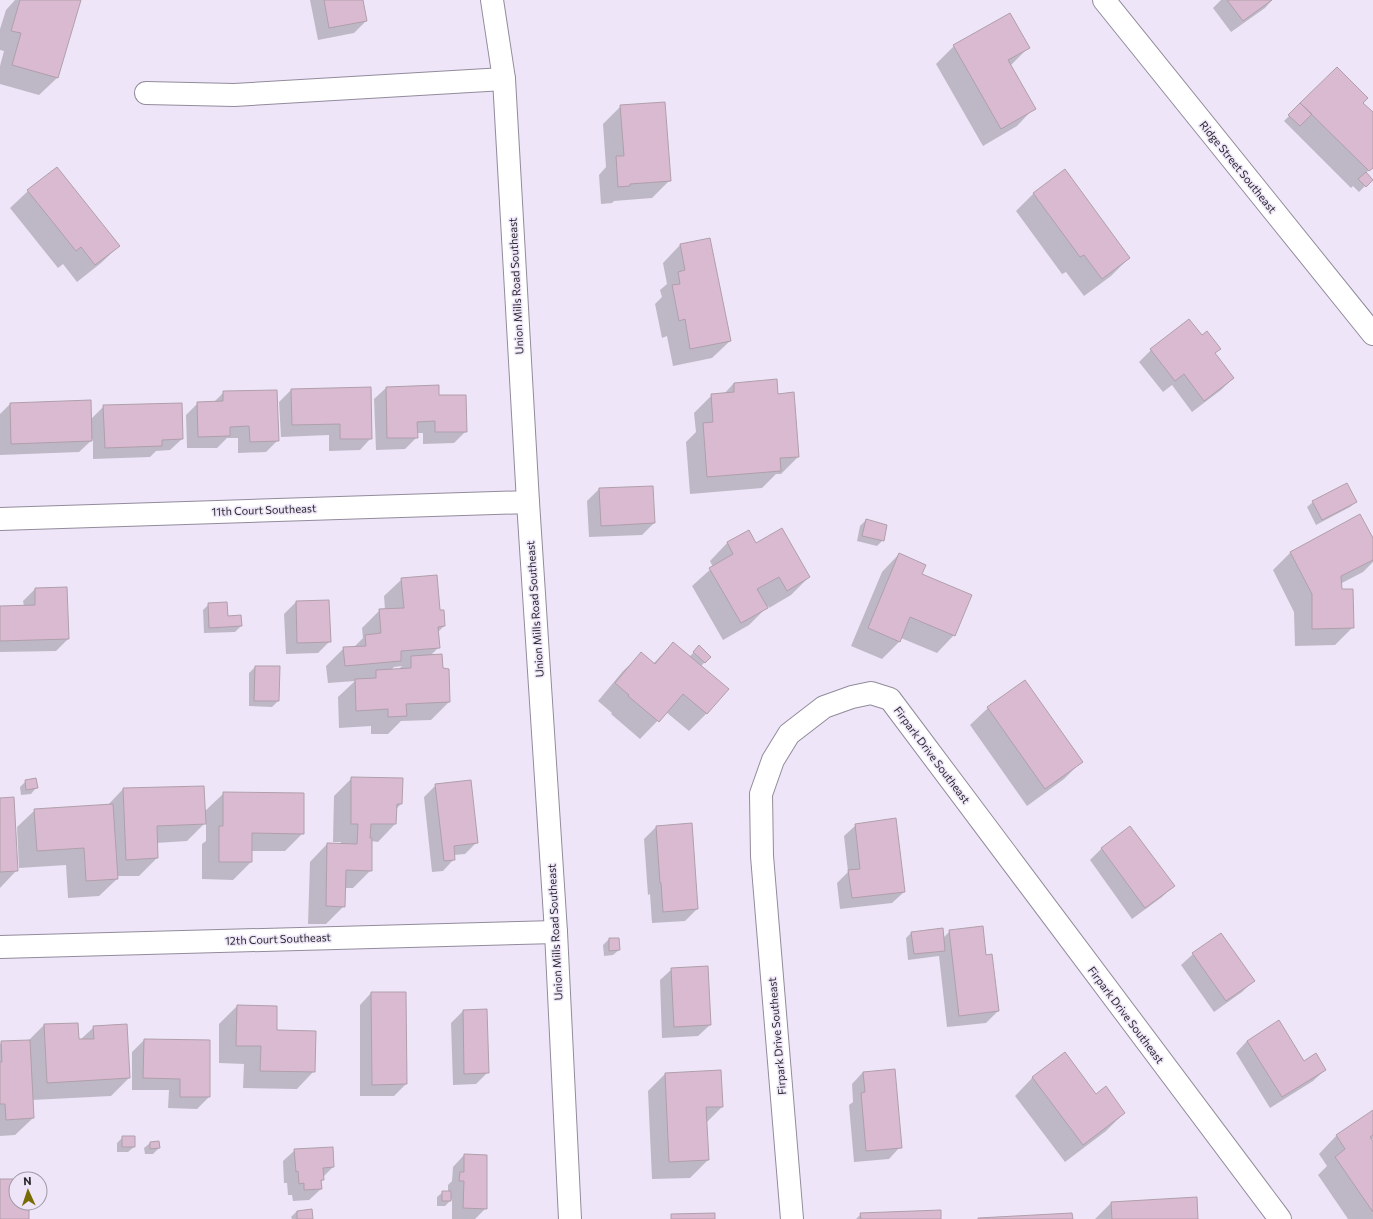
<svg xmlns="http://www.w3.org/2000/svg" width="1373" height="1219" font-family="Commissioner,sans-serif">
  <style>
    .shadow { fill: #0003; fill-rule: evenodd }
    .building { fill: #dabad1; stroke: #b09fab }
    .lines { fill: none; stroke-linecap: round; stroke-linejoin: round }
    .minor-casing { stroke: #928b9b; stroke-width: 24 }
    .tertiary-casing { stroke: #928b9b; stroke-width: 24 }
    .minor { stroke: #fff; stroke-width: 22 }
    .tertiary { stroke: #fff; stroke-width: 22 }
    .labels { text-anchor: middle; stroke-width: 3; stroke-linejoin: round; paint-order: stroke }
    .street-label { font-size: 11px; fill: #2a282e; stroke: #eee6f8 }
  </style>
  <rect width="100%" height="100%" fill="#eee6f8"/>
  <path class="shadow" d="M15,0H80L57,78L39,95L0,84V66L4,51L0,50V29L6,10Z
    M310,0H362L366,21L354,33L318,40Z
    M1221,0H1272L1265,8L1231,32L1213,8Z
    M954,46L1028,48L1011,65L1034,108L1017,126L983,146L936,64Z
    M1337,68L1362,103L1373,114V166L1366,173L1372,179L1359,192L1353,186L1351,188L1284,121Z
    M621,106L670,180L652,198L614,201L612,203L601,204L599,175L606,167L603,124Z
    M1065,170L1129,258L1111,276L1084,296L1066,272L1062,274L1016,211L1033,194Z
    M28,191L119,246L101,263L77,282L63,264L58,268L10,208Z
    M680,245L730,341L712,358L673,366L667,336L662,338L655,304L662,297L660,290L667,284L663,263Z
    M1201,337L1219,349L1214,354L1233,378L1221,390L1192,412L1172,385L1163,392L1139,362L1151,350Z
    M734,383L777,395L798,457L781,474H776L762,488L690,494L686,442L696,432L694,413L712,395L724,394Z
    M386,388L438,396L466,431L454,443L423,444V433H417V437L405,449L376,450L374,399Z
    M291,390L371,438L360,450L329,451V435L281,437L279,402Z
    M224,392L278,440L266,452L238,453V438H227L217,448H187L186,415L198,403H213Z
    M10,404L90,420L104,406L182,439L170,450L156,451L150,457L93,459V439L79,452L0,455V414Z
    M599,489L654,523L642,535L589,537L587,501Z
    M1313,502H1356L1350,507L1316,525L1307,507Z
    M1360,516L1373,541V562L1363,572L1340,584L1353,627L1335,645L1295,646L1294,612L1273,570L1290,553Z
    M866,520L883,540L877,546L857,541L860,526Z
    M748,531L755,544L809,577L791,595L769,608L768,606L749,625L723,640L692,586L713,567L710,561L727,543Z
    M899,554L954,635L937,653L901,638L899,642L882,659L851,646L882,572Z
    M402,579L439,612L444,626L438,632L439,647L430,656L442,669L449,702L431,720L401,721L388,734H371V726L339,728L338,697L355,681L328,683L326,666L344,648H353L363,638L362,628L380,610H385L384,596ZM402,666L398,670H391L394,667Z
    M35,589L68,639L56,651L0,652V607L24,606L23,601Z
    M328,601L330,641L318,653L286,654L284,614L296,602Z
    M209,604L227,617L241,626L235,632L204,633L203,610Z
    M673,643L689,657L699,647L710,657L701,666L706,714L689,731L666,712L640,739L611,714L612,713L598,701L623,671L641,654L653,664Z
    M255,667H279L278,701L272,707L249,706V673Z
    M988,708L1082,761L1064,779L1027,806L970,725Z
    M352,778L401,804L396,809L395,824L378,842L371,841V870L353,888H344V906L326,924H308L310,862L327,844H341V842H333L334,796Z
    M26,781L36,788L31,794L21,795L20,787Z
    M436,785L477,842L465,854L454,855V859L443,871L432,872L424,797Z
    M123,789L204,812L224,793L303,833L285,851H251V862L233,880L202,879V844L206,841V822L187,841L156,843L157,858L139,876H117V879L99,896L68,898L66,865L19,868L17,827L35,810L107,806Z
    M0,799L17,870L0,888Z
    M856,825L904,892L892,903L840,909L837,883L848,872L844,836Z
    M656,827L697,909L685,921L652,923L650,894L648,895L644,839Z
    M1130,828L1173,886L1162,897L1132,919L1090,860L1101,849Z
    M950,931L986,956L998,1011L986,1023L947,1027L939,956L908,960L906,938L912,932L943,938Z
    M609,939L619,950L613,955L604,956L603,945Z
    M1193,954L1254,980L1242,992L1214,1012L1181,965Z
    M672,969L710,1025L698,1036L662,1038L660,980Z
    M371,993L406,1084L394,1096H360V1005Z
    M237,1006L276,1007V1031L314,1071L297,1089L243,1088L244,1064L219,1063V1024Z
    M486,1010L488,1072L476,1084L453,1085L451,1023L463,1011Z
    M44,1025L78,1040H80L94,1027L126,1025L129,1078L111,1096L32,1100L33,1118L15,1135L0,1136V1044L2,1042L28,1041Z
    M144,1040L209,1097L197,1109L168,1108L169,1090H132V1052Z
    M1247,1041L1304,1062L1325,1070L1313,1081L1270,1108L1236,1053Z
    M1065,1053L1096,1095L1124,1113L1106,1131L1065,1162L1015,1096L1032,1078Z
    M863,1072L900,1147L889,1159L854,1162L849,1105L853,1102L852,1084Z
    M665,1074L722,1107L706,1123L708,1160L690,1178L652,1179L648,1091Z
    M1373,1111V1139L1371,1140L1373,1143V1219H1348L1318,1175L1327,1166L1319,1154L1336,1136Z
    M123,1137L134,1147L128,1152H117V1143Z
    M150,1143L159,1148L153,1154H145L144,1148Z
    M295,1150L333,1167L323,1177V1180L320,1182L321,1189L309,1200L293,1201L292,1195H288L287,1183H284L283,1161Z
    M464,1155L486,1208L475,1219H452V1199L445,1206H437V1197L443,1192H448V1185L452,1181L453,1167Z
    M1196,1198L1197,1219H1095L1111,1203Z
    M297,1211L312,1219H292L291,1217Z
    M861,1214L940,1219H856Z"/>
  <path class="building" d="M20,0H81L58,78L12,65L21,33L11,31Z
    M324,0H363L367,21L329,28Z
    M1227,0H1272L1243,21Z
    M1010,13L1030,48L1008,60L1036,109L1001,129L953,45Z
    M1337,67L1368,98L1363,103L1373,112V168L1369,171L1300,103Z
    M665,102L671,181L630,184V186L618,187L616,156H624L620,105Z
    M1300,103L1312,114L1300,126L1288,115Z
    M57,167L120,246L95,265L81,247L76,251L27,190Z
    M1065,169L1130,258L1102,279L1084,255L1080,257L1033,193Z
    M1366,172L1373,180L1366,187L1358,179Z
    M710,238L731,341L690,349L685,319L679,321L672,285L680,284L678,272L685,270L680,244Z
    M1189,319L1202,335L1207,331L1221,349L1215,353L1234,378L1204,401L1184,374L1175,381L1150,349Z
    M777,379L778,394L794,392L799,457L780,458L781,471L707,477L703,423L713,422L711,394L734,392V383Z
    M439,385V395H466L467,432H435V421L417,422L418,438H387L386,387Z
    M371,387L372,439H340V424L292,425L291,389Z
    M277,390L279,441L250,442L249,426L230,427V436L198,437L197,402L223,401V391Z
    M91,400L92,441L11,444L10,403Z
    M182,403L183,439L162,440V446L105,448L103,405Z
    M1347,483L1357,502L1322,520L1312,501Z
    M653,486L655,523L601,526L599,488Z
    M1360,514L1373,538V560L1341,576L1342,589H1353L1354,628L1312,629V594L1290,552Z
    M866,519L887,525L884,541L862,536Z
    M782,528L810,577L787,591L779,577L757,589L768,608L741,623L709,568L733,554L727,542L749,530L756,543Z
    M899,553L926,565L922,574L972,595L955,636L910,617L900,642L868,628Z
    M437,575L440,610H444L445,626L438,627L440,648L401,651V661L345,666L343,647L366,646L365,635L381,633L379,609L404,608L401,578Z
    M67,587L69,639L0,641V606L35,605V588Z
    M329,600L331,642L297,643L296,601Z
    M227,602L228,616L241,615L242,626L209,628L208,603Z
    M673,642L729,689L707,714L683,694L659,722L628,696L629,695L615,683L641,652L655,664Z
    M699,645L711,657L705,663L693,652Z
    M442,654L443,668L449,669L450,702L406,704L407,716L388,717V709L356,711L355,679L376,678V670L411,668V656Z
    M255,666H280L279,701H254Z
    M1025,680L1083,762L1045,789L987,707Z
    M351,777L403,778L402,804H397L396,824H371L370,838H372V871L346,870L345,907L326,906L327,843L357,844L358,824H351Z
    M36,778L38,788L26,790L25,780Z
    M471,780L478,843L454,846L455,860L444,861L435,784Z
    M204,786L206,824L157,826L158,858L126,860L123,788Z
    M223,792L304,793V834L252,833V862H219V826H223Z
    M14,797L18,871L0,872V798Z
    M113,804L118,879L86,881L84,848L37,851L34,809Z
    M896,818L905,892L852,898L848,870L860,869L855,824Z
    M692,823L698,909L663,912L661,883H660L656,826Z
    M1130,826L1175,886L1145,908L1101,848Z
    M983,926L986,955L992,954L999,1011L959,1016L949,930Z
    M943,928L945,951L914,954L911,932Z
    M1221,933L1255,981L1226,1001L1192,953Z
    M609,938H619L620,950L609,951Z
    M708,966L711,1025L674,1027L671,968Z
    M371,992H406L407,1084L372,1085Z
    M237,1005L277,1006V1030L316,1031L315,1072L260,1071L261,1046H236Z
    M487,1009L489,1073L464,1074L463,1010Z
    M1279,1020L1304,1061L1316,1053L1326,1070L1282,1097L1247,1041Z
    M78,1023L79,1039H94L93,1026L127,1024L130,1078L47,1083L44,1024Z
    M144,1039L210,1040V1097H180V1079L143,1078Z
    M30,1040L34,1118L6,1120L5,1104H0V1062H2L1,1041Z
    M1065,1052L1096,1094L1106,1086L1125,1113L1083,1145L1032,1077Z
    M895,1069L902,1148L866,1151L861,1093L865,1092L863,1072Z
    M721,1070L723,1107H706L709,1160L669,1162L665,1073Z
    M1373,1110V1135L1370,1137L1373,1141V1212L1335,1157L1345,1149L1336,1135Z
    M122,1136H135V1147H122Z
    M159,1141L160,1148L150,1149V1142Z
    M333,1147L334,1167L323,1168L324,1180H321L322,1189L304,1190V1183L299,1184L298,1171L296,1172L294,1149Z
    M464,1154L487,1155V1209L463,1208L464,1181H459L460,1172H464Z
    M0,1179H28H16V1203H29V1219H0Z
    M442,1191H451V1201H442Z
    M1197,1197L1198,1219H1112L1111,1202Z
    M312,1209L313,1219H297V1211Z
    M941,1210V1219H861L860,1213Z
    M715,1213V1219H671V1214Z
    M1072,1213L1073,1219H978V1218Z"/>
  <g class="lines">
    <defs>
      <path id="minor" d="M1104,0L1373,334
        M146,93L234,95L504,79
        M0,519L528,502
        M0,947L556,932
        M792,1219L762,856L761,794L773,760L789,734L824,707L852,697L871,693L890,699L1280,1219"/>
      <path id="tertiary" d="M492,0L504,79L528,502L556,932L570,1219"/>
    </defs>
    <use href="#minor" class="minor-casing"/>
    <use href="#tertiary" class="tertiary-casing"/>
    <use href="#minor" class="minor"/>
    <use href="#tertiary" class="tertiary"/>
  </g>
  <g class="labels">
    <g class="street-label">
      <text transform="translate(1238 167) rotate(51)" y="4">Ridge Street Southeast</text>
      <text transform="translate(516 286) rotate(-93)" y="4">Union Mills Road Southeast</text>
      <text transform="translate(264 510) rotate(-2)" y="4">11th Court Southeast</text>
      <text transform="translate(535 609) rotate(-94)" y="4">Union Mills Road Southeast</text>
      <text transform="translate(932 755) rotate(53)" y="4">Firpark Drive Southeast</text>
      <text transform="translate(555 932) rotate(-93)" y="4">Union Mills Road Southeast</text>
      <text transform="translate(278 939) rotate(-2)" y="4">12th Court Southeast</text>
      <text transform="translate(1126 1015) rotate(53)" y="4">Firpark Drive Southeast</text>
      <text transform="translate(777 1036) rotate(-95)" y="4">Firpark Drive Southeast</text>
    </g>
  </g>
  <g transform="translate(28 1191) rotate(357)"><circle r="19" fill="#eee6f8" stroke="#a09aa7"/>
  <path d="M0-3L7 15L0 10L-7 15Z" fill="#796b04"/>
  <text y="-6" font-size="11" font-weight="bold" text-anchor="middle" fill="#2a282e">N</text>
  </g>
</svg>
